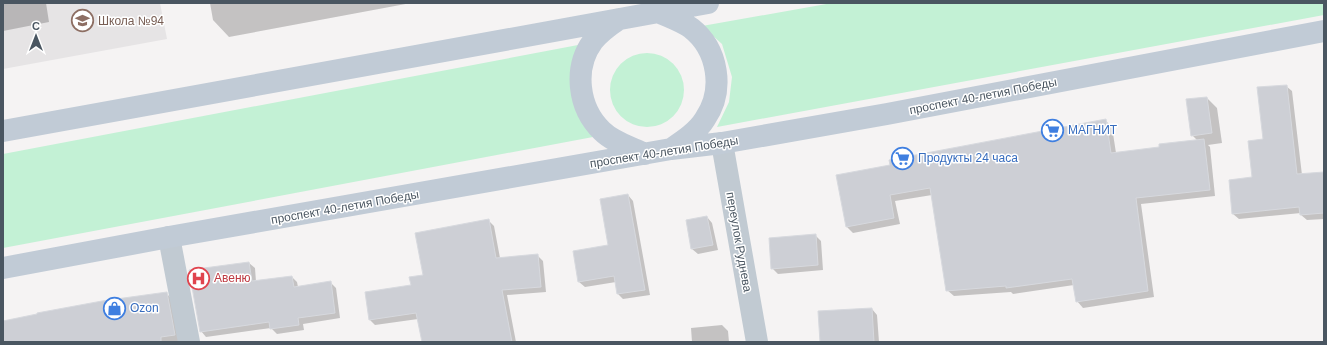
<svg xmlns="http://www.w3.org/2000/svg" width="1327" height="345" font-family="Arial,sans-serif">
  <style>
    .education { fill: #e6e4e5 }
    .green { fill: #c3f1d5 }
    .shadow { fill: #0003 }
    .building { fill: #cdcfd5; stroke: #d7d9de }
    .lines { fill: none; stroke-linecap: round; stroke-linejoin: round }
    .street { stroke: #c1cad2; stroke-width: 22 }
    .secondary { stroke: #c1cbd6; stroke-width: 22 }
    .labels { text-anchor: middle; stroke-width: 3; stroke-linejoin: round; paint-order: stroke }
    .education-label { font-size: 12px; fill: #785e54; stroke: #fff; text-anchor: start }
    .street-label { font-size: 12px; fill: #4a5661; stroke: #fff }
    .shop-label { font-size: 12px; fill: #366cbe; stroke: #fff; text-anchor: start }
    .health-label { font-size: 12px; fill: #be3a42; stroke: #fff; text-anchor: start }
  </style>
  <rect width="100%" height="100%" fill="#f5f3f3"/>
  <path class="education" d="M3,3H160L167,39L3,69Z"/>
  <path class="green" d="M832,3H1324V15L717,127L729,102L732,77L722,44L702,26Z
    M578,45L571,91L577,114L593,137L3,248V154Z
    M610 90a37 37 0 1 1 74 0a37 37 0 1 1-74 0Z"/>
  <path class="shadow" d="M3,3H46L49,22L3,31Z
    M210,3H411L229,37L213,20Z
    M1286,86L1292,91L1302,175L1324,173V219L1307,220L1301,215V213L1239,219L1233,214L1230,180L1253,178L1264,140Z
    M1207,98L1217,108L1222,143L1208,145L1210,147L1215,196L1141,204L1154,297L1083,308L1077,301L1074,285L1013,294L1011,292L954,296L947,290L932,195L895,201L900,224L853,233L847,227L838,176L1106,121L1112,127L1116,153L1160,148L1198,141L1192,135Z
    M628,195L633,201L650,295L623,299L618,294L616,282L585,287L579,282L609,246Z
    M707,217L712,223L718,250L698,254L692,249Z
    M488,220L494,226L500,258L537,255L543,261L546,292L507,295L516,342H423L418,319L375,325L370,320L412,286Z
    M815,235L821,241L823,270L778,274L772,268Z
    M249,263L255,268L256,282L292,277L297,282L298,287L330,282L336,288L340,318L303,324L304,330L277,334L271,328L206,337L201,331Z
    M166,293L175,302L183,342H3V321Z
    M872,309L877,315L879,342H821Z
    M722,325L728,331L729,342H692L691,328Z"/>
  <path class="building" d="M1287,85L1297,174L1324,172V213L1300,215L1299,207L1232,214L1229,180L1252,177L1248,141L1263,139L1257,87Z
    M1207,97L1212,133L1191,136L1186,99Z
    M1106,119L1111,153L1159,147V144L1204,139L1210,190L1136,198L1148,291L1076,302L1072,279L1006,288V286L946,291L930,188L890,195L894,218L846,227L836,175L890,165L889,160Z
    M628,194L645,290L617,294L614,276L578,282L573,251L608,245L600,199Z
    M707,216L713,245L691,249L686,220Z
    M489,219L496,258L538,254L541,287L502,290L512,342H422L416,313L369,320L365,292L411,285L409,277L423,275L415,233Z
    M816,234L818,265L771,269L769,238Z
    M249,262L252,281L292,276L294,287L331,281L335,313L298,318L299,325L270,329L269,322L200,332L189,270Z
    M167,292L175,335L161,337V342H3V321L37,314V313L102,301Z
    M872,308L874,342H820L818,311Z"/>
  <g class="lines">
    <path class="street" d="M722,143L757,342
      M169,237L189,342"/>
    <path class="secondary" d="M658,12C669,17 681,21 691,28C718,49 725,90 705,119C697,132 683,141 671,149
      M619,19C610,25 600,32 593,41C573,68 578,108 602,131C613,142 630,147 645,154
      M3,131L708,3
      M3,268L169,237L671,149L722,143L887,114L1324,31"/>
  </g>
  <defs>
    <symbol id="school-ring" viewBox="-11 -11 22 22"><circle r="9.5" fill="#fff" stroke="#8d6e63" stroke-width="1.5"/><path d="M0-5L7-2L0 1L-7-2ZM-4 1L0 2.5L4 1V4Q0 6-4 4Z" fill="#8d6e63"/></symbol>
    <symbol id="supermarket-ring" viewBox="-11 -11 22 22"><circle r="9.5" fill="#fff" stroke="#3f7fe0" stroke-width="1.5"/><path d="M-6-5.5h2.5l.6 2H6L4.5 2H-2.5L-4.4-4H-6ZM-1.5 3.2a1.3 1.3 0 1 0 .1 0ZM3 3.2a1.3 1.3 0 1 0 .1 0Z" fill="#3f7fe0"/></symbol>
    <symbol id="hospital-ring" viewBox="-11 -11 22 22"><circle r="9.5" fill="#fff" stroke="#e0444e" stroke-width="1.5"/><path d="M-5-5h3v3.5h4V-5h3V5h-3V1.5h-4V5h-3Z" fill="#e0444e"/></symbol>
    <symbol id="shop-ring" viewBox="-11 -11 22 22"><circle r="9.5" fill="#fff" stroke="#3f7fe0" stroke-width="1.5"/><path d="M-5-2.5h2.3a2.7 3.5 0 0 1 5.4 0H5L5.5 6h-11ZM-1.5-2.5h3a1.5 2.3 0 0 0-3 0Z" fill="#3f7fe0"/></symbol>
  </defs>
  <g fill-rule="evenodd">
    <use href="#school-ring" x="70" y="8" width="25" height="25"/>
    <use href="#supermarket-ring" x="1040" y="118" width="25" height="25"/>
    <use href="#supermarket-ring" x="890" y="146" width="25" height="25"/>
    <use href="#hospital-ring" x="186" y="266" width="25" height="25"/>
    <use href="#shop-ring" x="102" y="296" width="25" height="25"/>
  </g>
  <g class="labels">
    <g class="education-label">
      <text x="98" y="25">Школа №94</text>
    </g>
    <g class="street-label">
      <text transform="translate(983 96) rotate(-11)" y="4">проспект 40-летия Победы</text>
      <text transform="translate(664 152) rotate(-9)" y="4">проспект 40-летия Победы</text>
      <text transform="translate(345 207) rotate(-10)" y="4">проспект 40-летия Победы</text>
      <text transform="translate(739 242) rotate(80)" y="4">переулок Руднева</text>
    </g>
    <g class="shop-label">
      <text x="1068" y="134">МАГНИТ</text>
      <text x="918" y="162">Продукты 24 часа</text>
      <text x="130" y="312">Ozon</text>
    </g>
    <g class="health-label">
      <text x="214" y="282">Авеню</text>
    </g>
  </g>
  <rect width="1327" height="345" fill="none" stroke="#4a5661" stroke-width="8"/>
  <g transform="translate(36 36)" stroke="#ffffff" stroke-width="3" paint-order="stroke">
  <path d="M0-3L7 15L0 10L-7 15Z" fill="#4a5661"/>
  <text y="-6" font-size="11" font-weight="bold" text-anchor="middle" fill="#4a5661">С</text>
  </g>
</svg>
